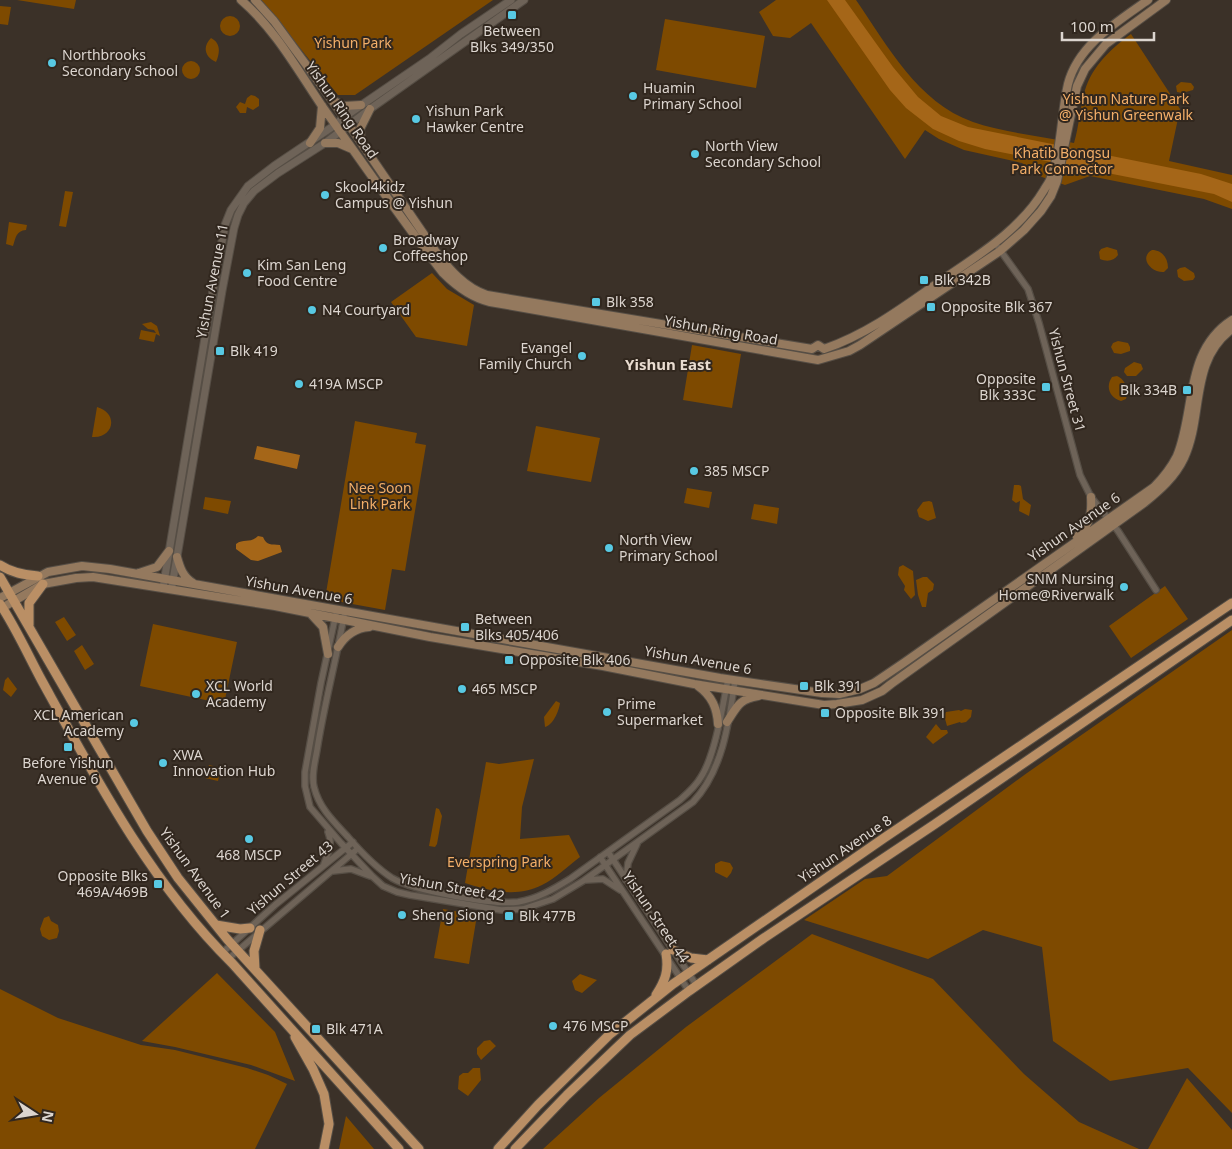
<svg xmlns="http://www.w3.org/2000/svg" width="1232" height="1149" font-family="'Noto Sans',sans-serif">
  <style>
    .green { fill: #7e4a00 }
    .water { fill: #a56618 }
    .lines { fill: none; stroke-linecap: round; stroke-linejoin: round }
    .minor-casing { stroke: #564e45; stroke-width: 8 }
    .tertiary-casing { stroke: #564e45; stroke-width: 9 }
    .secondary-casing { stroke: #564e45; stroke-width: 10 }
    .primary-casing { stroke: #564e45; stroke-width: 11 }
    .minor { stroke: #6e6358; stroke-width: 5.5 }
    .tertiary { stroke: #6e6358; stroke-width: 7 }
    .secondary { stroke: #94795e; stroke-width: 8 }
    .primary { stroke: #ba8f65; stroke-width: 9 }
    .poi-dot { fill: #58c9e3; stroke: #31271e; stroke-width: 2 }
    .labels { text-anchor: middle; stroke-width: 4; stroke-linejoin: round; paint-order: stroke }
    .poi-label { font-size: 14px; fill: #dcd5cf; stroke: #31271e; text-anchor: start }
    .park-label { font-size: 14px; fill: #f4af69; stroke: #31271e }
    .street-label { font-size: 14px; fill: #dcd5cf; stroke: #31271e }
    .neighbourhood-label { font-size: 15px; font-weight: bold; fill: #e9dcd0; stroke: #31271e }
  </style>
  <rect width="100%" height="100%" fill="#3b3128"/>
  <path class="green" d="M17,0H76L74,9Z
    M261,0H493L355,95H338Z
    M776,0H856C888,46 917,102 973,122C1005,133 1041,136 1074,143C1079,126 1080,107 1085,90C1093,65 1111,49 1131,34L1180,109L1169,161L1232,175V209L1204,199L1090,176L1065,185L1042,177L1022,163L964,150L939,139L925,130L905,159L811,23L790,38L773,36L759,12Z
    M0,6L11,7L8,25L0,24Z
    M220 26a10 10 0 1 1 20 0a10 10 0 1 1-20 0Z
    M665,19L765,36L756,88L656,70Z
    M211,38C221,43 220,53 216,62C205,57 202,47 211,38Z
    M182 70a9 9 0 1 1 18 0a9 9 0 1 1-18 0Z
    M1181,82L1191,83L1194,87L1193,90L1182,93L1177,92L1176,86Z
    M251,95L255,96L259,99V106L253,110L247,107L246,113H240L236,107L240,102L245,104L247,98Z
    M65,191L73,192L66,227L59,226Z
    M9,222L27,225L26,230C16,231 16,237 13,246L6,244Z
    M1107,247L1117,250L1118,255C1114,261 1107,262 1100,259L1099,252L1101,249Z
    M1152,250C1162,250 1168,258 1168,268L1164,272C1152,273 1138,258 1152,250Z
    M1185,267L1194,273L1195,277L1193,280L1184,281L1178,277L1177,270L1180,268Z
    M432,273L447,289L474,305L467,346L416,337L391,302Z
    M151,322L157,326L160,336L156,334L154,342L139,339L141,330L156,333L154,330L148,329L142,324Z
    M1118,341L1128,343L1130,347V351L1121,354L1114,353L1111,347L1113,343Z
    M692,345L741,354L732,408L683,400Z
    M1134,362L1141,364L1143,369L1136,376H1127L1124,372L1125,368Z
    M1117,376C1126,380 1129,390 1126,399L1121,401C1110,398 1105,387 1112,377Z
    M97,407C119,413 114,439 92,437Z
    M355,421L417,433L415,443L426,445L405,571L392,569L385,610L325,599Z
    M536,426L600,438L591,482L527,471Z
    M1014,485H1019L1021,486L1023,499L1031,505L1029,516L1019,511L1020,501L1016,503L1012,500Z
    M687,488L712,492L709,508L684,503Z
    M205,497L231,501L228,514L203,509Z
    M929,501L932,502L936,518L928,521L919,517L917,510L923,502Z
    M754,504L779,508L777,524L751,519Z
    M903,565L913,571L915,595L911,599L904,590L905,586L898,575L899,567Z
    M923,577H927L934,584L933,590L928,593L926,607H922L918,595L916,580Z
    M1165,586L1188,619L1131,658L1109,626Z
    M64,617L76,635L67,641L55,622Z
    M153,624L237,642L224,704L140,686Z
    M1232,630V1113L1188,1068L1110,1081L1053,1041L1042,947L983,930L928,959L804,920L865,879L887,876L1027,773Z
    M82,645L94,664L85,670L74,651Z
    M8,677L17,689L11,697L3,690L5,680Z
    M556,701L560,703C559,711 553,725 545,727L544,717Z
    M965,709L972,710L971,717L966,722L961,723L960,722L947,726L944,715L946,712L959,710L961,711Z
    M936,724L941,730H947L948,733L933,744L926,737Z
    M534,759L522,807L520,839L569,835L580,857C568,866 556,878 542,885C517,898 490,891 465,883L486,762L499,764Z
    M209,765L221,768L218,781L205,778Z
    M436,808L439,809L442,816L437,844L435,847L429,846Z
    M721,861L730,863L733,868L731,873L727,878L715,872V864Z
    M443,909L477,915L469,964L434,958Z
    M49,916L51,921L58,925L59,931L57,938L49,940L42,936L40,929L44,918Z
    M812,934L933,979L1024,1074L1079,1122L1139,1149H543L599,1098L686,1027Z
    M217,973L275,1032L295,1081L251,1065L175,1047L142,1041Z
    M580,974L597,980L582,993L575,990L572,981Z
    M0,989L58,1018L141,1045L175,1050L247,1068L268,1075L287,1084L255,1149H0Z
    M490,1040L496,1046L481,1060L477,1054V1048L484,1041Z
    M473,1068H480L481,1080L468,1096L458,1089L459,1076L463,1073H468Z
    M1187,1078L1232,1130V1149H1148Z
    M346,1116L374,1149H339Z"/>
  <path class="water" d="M827,0H845L893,67L918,97L941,116L968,127L1201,174L1232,184V202L1214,194L985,149L959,141L933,129L906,108L890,90Z
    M257,446L300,455L297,469L254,459Z
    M258,536L263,537C267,546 271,544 280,545L282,552L258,561L251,560L236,549V544C244,538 250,544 258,536Z"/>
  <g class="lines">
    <defs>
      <path id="minor" d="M995,243L1028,289L1039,323L1080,475L1091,497L1118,531L1156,590
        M336,614L321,683L305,772V786L310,807L341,843L372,876L383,886L397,892L410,895L501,910L523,909L553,899L583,881L693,802C723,770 729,722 735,680
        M344,616C336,661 324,705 317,750C315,762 311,775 314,787C319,808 334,822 348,837C361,852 375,867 392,878C414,891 493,905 518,902C537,899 554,889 570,879L680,800C688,793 696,786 701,777C715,756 723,705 728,679
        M608,852L697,986
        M600,857L689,991
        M324,864C328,853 333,844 328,832
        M333,871L351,869L370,876
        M586,880L603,879L620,890
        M626,880L628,863L637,844
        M222,953L275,905L353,842
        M228,959L355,851"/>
      <path id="tertiary" d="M172,586L222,291L234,228L238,215L244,203L254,191L278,173L325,143L370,109L524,0
        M163,588L213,290L225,225L231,210L248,186L274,166L332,127L347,115L429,59L461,34L511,0"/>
      <path id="secondary" d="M241,0C275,29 297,69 322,106C362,162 401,219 443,273C457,287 472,298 490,302L818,360L849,351L860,345L1000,251L1024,230L1041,211L1051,196L1057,181L1077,86L1085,69L1106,44L1166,0
        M255,0L274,21L332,100L436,252C449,269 465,288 487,295L812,349L818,345L824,349C868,334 905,306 942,280C980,254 1020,230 1044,190C1046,186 1050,182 1051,177C1062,147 1061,114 1068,84C1078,45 1117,22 1148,0
        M334,101L344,106L361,105
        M361,142L360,129L370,109
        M310,143L320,128L322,106
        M325,143H338L352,149
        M1077,537C1090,523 1092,516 1091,497
        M177,557C180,568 183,577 193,583
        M139,573L157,567L169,551
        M0,598L48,572L82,566L110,569L720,678L822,693L839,694L860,689L874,683L905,662L1154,487C1163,478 1171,468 1177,456C1196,410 1184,351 1232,320
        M2,608L43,584L76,578L93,577L275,606L430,637L603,666L694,684L824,705L837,704L862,700L882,691L891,684L1144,503C1160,490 1175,477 1184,458C1204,415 1189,361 1232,329
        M311,614L323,627L328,654
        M338,647C345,636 355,628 369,627
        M698,686C712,696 717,708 718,724
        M727,722C737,707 739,699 758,696"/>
      <path id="primary" d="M0,565C12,573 24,575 38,576
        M0,577L147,831L178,878L227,939L419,1149
        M0,604C16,628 28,655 42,681C96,779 151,883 232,963L399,1149
        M29,625V603L43,584
        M216,925L240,929L250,928
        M673,950L691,958L708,960
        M255,969L254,951L260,930
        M656,995C665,981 669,971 666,954
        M295,1037L313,1069L324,1094L329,1124L324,1149
        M498,1149L538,1105L609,1035L673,984L884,838L1232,603
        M515,1149L567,1095L630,1035L689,991L764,938L935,824L1232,620"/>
    </defs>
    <use href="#minor" class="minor-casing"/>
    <use href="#tertiary" class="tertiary-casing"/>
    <use href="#secondary" class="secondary-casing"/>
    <use href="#primary" class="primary-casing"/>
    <use href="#minor" class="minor"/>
    <use href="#tertiary" class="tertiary"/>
    <use href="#secondary" class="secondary"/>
    <use href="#primary" class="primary"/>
  </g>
  <g class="poi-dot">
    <rect x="507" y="10" width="10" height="10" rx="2.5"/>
    <circle cx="52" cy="63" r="5"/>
    <circle cx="633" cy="96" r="5"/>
    <circle cx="416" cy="119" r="5"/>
    <circle cx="695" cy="154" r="5"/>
    <circle cx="325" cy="195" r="5"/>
    <circle cx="383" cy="248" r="5"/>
    <circle cx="247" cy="273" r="5"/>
    <rect x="919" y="275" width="10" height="10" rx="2.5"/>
    <rect x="591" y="297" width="10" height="10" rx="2.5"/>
    <rect x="926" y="302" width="10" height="10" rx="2.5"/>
    <circle cx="312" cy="310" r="5"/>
    <rect x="215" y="346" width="10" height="10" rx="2.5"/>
    <circle cx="582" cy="356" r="5"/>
    <circle cx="299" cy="384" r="5"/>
    <rect x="1041" y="382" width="10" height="10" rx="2.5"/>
    <rect x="1182" y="385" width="10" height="10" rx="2.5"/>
    <circle cx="694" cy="471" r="5"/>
    <circle cx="609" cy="548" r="5"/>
    <circle cx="1124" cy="587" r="5"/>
    <rect x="460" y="622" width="10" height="10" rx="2.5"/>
    <rect x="504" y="655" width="10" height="10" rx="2.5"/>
    <rect x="799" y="681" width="10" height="10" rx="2.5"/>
    <circle cx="462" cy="689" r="5"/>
    <circle cx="196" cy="694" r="5"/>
    <circle cx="607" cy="712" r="5"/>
    <rect x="820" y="708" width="10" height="10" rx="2.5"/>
    <circle cx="134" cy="723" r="5"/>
    <rect x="63" y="742" width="10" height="10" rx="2.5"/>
    <circle cx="163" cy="763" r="5"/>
    <circle cx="249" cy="839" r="5"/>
    <rect x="153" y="879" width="10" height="10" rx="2.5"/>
    <circle cx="402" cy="915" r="5"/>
    <rect x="504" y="911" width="10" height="10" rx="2.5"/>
    <circle cx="553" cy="1026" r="5"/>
    <rect x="311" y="1024" width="10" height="10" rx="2.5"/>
  </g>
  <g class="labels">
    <g class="poi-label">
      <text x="512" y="36" text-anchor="middle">Between<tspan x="512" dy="16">Blks 349/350</tspan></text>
      <text x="62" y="60">Northbrooks<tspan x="62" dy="16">Secondary School</tspan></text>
      <text x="643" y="93">Huamin<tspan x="643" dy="16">Primary School</tspan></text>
      <text x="426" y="116">Yishun Park<tspan x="426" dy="16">Hawker Centre</tspan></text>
      <text x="705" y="151">North View<tspan x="705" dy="16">Secondary School</tspan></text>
      <text x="335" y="192">Skool4kidz<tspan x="335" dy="16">Campus @ Yishun</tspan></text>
      <text x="393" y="245">Broadway<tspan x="393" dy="16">Coffeeshop</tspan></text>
      <text x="257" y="270">Kim San Leng<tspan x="257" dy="16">Food Centre</tspan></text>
      <text x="934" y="285">Blk 342B</text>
      <text x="606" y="307">Blk 358</text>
      <text x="941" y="312">Opposite Blk 367</text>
      <text x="322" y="315">N4 Courtyard</text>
      <text x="572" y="353" text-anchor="end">Evangel<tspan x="572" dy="16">Family Church</tspan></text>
      <text x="230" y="356">Blk 419</text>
      <text x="1036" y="384" text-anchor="end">Opposite<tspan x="1036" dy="16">Blk 333C</tspan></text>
      <text x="309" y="389">419A MSCP</text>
      <text x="1177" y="395" text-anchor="end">Blk 334B</text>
      <text x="704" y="476">385 MSCP</text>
      <text x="619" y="545">North View<tspan x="619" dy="16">Primary School</tspan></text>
      <text x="1114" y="584" text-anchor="end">SNM Nursing<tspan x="1114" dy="16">Home@Riverwalk</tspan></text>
      <text x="475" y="624">Between<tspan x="475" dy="16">Blks 405/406</tspan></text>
      <text x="519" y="665">Opposite Blk 406</text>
      <text x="206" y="691">XCL World<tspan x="206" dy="16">Academy</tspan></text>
      <text x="814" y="691">Blk 391</text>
      <text x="472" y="694">465 MSCP</text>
      <text x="617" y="709">Prime<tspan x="617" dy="16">Supermarket</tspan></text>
      <text x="835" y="718">Opposite Blk 391</text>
      <text x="124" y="720" text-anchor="end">XCL American<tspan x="124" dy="16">Academy</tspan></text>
      <text x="173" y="760">XWA<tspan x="173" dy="16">Innovation Hub</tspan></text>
      <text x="68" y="768" text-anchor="middle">Before Yishun<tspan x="68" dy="16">Avenue 6</tspan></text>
      <text x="249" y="860" text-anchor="middle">468 MSCP</text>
      <text x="148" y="881" text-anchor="end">Opposite Blks<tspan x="148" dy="16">469A/469B</tspan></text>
      <text x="412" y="920">Sheng Siong</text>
      <text x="519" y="921">Blk 477B</text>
      <text x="563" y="1031">476 MSCP</text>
      <text x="326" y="1034">Blk 471A</text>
    </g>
    <g class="park-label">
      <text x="353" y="48">Yishun Park</text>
      <text x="1126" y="104">Yishun Nature Park<tspan x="1126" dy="16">@ Yishun Greenwalk</tspan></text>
      <text x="1062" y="158">Khatib Bongsu<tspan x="1062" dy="16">Park Connector</tspan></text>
      <text x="380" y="493">Nee Soon<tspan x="380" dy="16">Link Park</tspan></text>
      <text x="499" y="867">Everspring Park</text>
    </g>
    <g class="street-label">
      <text transform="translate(342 110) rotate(55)" y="5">Yishun Ring Road</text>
      <text transform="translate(212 281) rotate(-79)" y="5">Yishun Avenue 11</text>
      <text transform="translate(721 330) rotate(10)" y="5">Yishun Ring Road</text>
      <text transform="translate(1067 380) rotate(75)" y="5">Yishun Street 31</text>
      <text transform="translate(1074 527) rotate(-35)" y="5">Yishun Avenue 6</text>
      <text transform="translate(299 590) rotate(10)" y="5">Yishun Avenue 6</text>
      <text transform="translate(698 660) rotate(10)" y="5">Yishun Avenue 6</text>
      <text transform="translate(845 849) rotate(-34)" y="5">Yishun Avenue 8</text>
      <text transform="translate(195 873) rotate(54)" y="5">Yishun Avenue 1</text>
      <text transform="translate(290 878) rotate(-40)" y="5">Yishun Street 43</text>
      <text transform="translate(452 887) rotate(10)" y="5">Yishun Street 42</text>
      <text transform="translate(656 917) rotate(56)" y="5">Yishun Street 44</text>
    </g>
    <g class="neighbourhood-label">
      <text x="668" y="370">Yishun East</text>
    </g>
  </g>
  <g transform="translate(35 1114) rotate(102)" stroke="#31271e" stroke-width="4" paint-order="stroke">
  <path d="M0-4L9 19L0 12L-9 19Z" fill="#dcd5cf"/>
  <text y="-8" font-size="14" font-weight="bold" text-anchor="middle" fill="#dcd5cf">N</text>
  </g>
  <path d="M1062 32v8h92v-8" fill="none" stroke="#dcd5cf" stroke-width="2.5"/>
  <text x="1070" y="32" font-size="15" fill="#dcd5cf" stroke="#31271e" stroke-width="4" paint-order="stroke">100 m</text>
</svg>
